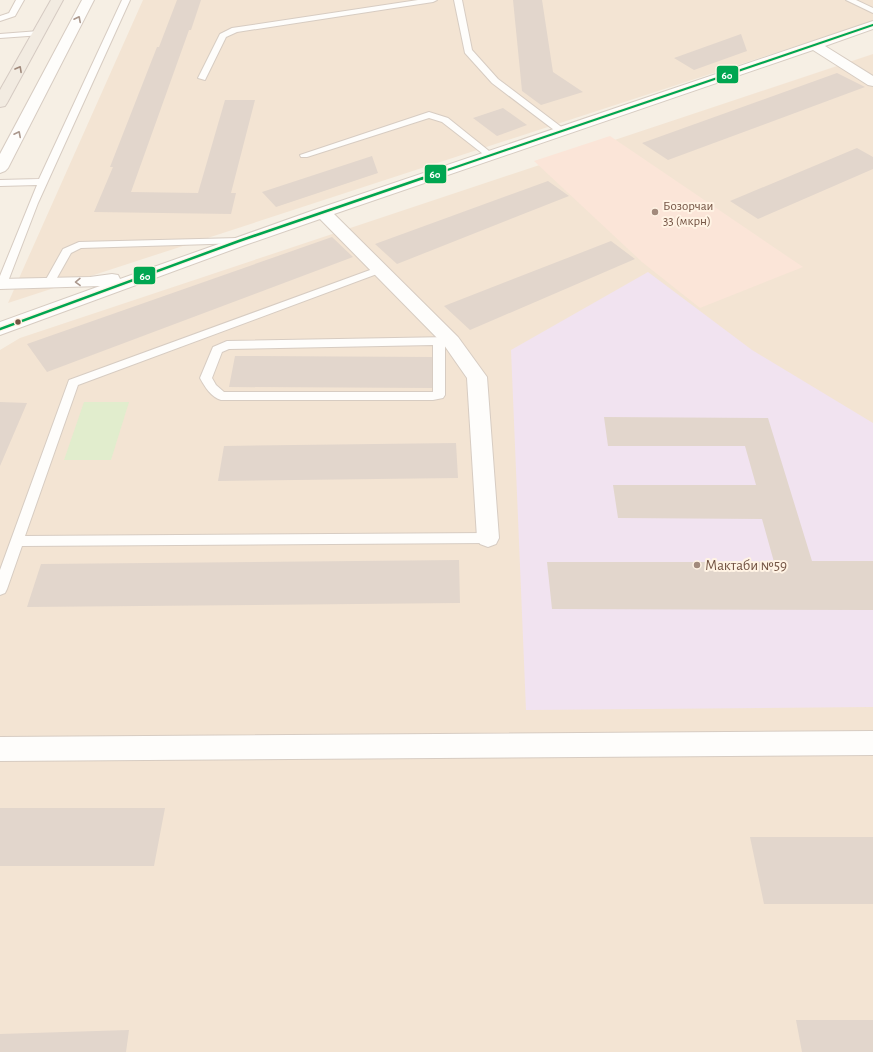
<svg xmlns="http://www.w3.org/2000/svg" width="873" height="1052" font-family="'Alegreya Sans',sans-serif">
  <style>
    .residential { fill: #f3e4d3 }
    .commercial { fill: #fbe5d8 }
    .education { fill: #f1e3f0 }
    .green { fill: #e1edcd }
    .building { fill: #e2d6cc }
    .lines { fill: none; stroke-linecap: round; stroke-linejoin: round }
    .service-casing { stroke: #d7ccc2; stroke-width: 2 }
    .minor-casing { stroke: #d7ccc2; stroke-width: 2 }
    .primary-casing { stroke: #d5cac2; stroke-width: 2 }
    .service { fill: #fefdfb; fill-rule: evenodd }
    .minor { fill: #fefdfb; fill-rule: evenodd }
    .primary { fill: #f2ebe1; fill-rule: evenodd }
    .bus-1-far1-casing { stroke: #fff3e4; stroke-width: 4 }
    .bus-1-casing { stroke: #fff3e4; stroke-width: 5 }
    .bus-1-far1 { stroke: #00a651; stroke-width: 2 }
    .bus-1 { stroke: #00a651; stroke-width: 2.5 }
    .oneway { stroke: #ab988d }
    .oneway2 { stroke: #a0897b }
    .poi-dot { fill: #a28a7c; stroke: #fff3e4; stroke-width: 1.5 }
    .bus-dot { fill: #745444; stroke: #fff3e4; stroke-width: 1.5 }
    .labels { text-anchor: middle; stroke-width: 4; stroke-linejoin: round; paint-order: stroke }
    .far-poi-label { font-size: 13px; fill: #745444; stroke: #fff3e4; text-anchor: start }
    .poi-label { font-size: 15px; fill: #745444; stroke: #fff3e4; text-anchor: start }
    .line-badge { stroke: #fff3e4; stroke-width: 1.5 }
    .badge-label { font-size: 11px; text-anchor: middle; font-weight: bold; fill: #fff }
  </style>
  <rect width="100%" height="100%" fill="#f6efe4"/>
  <path class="residential" d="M143,0H873V21L8,303Z
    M873,54V1052H0V350L20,338Z"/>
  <path class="commercial" d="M610,136L803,267L700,308L642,262L534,161Z"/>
  <path class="education" d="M648,272L752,350L873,423V707L526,710L511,350Z"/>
  <path class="green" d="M84,402H129L111,460H64Z"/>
  <path class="building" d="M177,0H201L191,30H189L131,192L198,193L225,100H255L231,193H236L231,214L94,212L113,167H110L157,47H159Z
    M513,0H542L553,72L583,92L541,105L522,91Z
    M741,34L747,51L694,70L674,58Z
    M837,73L865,87L668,160L642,143Z
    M503,108L527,125L497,136L473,118Z
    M857,148L873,157V169L758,219L730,201Z
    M372,156L378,173L276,207L262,192Z
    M548,181L569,196L397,264L375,244Z
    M332,237L353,257L47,372L27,344Z
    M611,241L635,259L470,330L444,306Z
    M235,356L432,357V388L229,387Z
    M0,402L27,403L0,466Z
    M604,417L768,418L812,561H873V610L552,609L547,562H774L762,519L618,518L613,485H756L745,446H608Z
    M456,443L458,478L218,481L224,446Z
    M459,560L460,603L27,607L41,564Z
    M0,808H165L154,866H0Z
    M750,837H873V904H764Z
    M796,1020H873V1052H802Z
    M129,1030L126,1052H0V1034Z"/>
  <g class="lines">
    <defs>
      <path id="service" d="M16,0H24L15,16L0,21V16L9,13Z
        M122,0H130L38,203L7,284L6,286L0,287V276L37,185L0,186V180L39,179Z
        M418,0H437L433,2L237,32L226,37L205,80L198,78L220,34L232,28Z
        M454,0H462L472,50L498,79L564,129V133H558L492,83L465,53Z
        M846,0H856L873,8V13Z
        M39,31H42V35L0,38V34Z
        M429,112L448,118L494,155L493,157H487L442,122L429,118L307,157H301L300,155Z
        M239,238L243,239L244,241L243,243L81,248L71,253L53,285H45L44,283L63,249L79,242Z
        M381,266L385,267L386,269L385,271L78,385L25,536L488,533L493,534L495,538L493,542L488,543L22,546L7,589L5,593L0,595V570L69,380Z
        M451,337L456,341L455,344L445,345V395L443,398L433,400H221C211,397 205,387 200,378L213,347L227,341ZM433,345V392H224L216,385L212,378L222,352L229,349Z"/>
      <path id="minor" d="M82,0H94L8,168L5,171L0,173V154Z
        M873,21V29L825,46L873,76V86L868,85L813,50L334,214L458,337L487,377L499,538L496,544L488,547L480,544L477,538L467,378L444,345L320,219L245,245L0,335V322L100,286L0,289V279L90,277L112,274L118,275L120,279L317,209Z
        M873,731V755L0,761V737Z"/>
      <path id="primary" d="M51,0H63L7,103L5,106L0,107V90Z"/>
    </defs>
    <use href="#service" class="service-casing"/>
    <use href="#minor" class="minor-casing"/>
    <use href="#primary" class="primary-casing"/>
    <use href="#service" class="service"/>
    <use href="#minor" class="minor"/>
    <use href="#primary" class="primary"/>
    <defs>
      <path id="bus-1-far1" d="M421,179L873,25"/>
      <path id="bus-1" d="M0,329L239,241L423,178"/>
    </defs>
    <use href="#bus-1-far1" class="bus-1-far1-casing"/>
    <use href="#bus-1" class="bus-1-casing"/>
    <use href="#bus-1-far1" class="bus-1-far1"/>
    <use href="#bus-1" class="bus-1"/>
  </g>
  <defs><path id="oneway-chevron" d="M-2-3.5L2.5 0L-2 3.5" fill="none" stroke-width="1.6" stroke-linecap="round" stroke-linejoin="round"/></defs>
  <g class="oneway">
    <use href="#oneway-chevron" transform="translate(78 19) rotate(-63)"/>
    <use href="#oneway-chevron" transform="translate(18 134) rotate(-63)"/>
    <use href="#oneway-chevron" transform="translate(78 282) rotate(179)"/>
  </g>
  <use class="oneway2" href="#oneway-chevron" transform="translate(19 69) rotate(-61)"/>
  <g class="poi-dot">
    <circle cx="655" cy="212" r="4"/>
    <circle cx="697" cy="565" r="4"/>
  </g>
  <circle class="bus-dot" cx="18" cy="322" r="3.5"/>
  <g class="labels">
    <g class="far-poi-label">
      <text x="663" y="210">Бозорчаи<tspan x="663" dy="15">33 (мкрн)</tspan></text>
    </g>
    <g class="poi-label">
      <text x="705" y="570">Мактаби №59</text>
    </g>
  </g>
  <g class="line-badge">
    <rect x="716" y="65" width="23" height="19" rx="4" fill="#00a651"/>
    <rect x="424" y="164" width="23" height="20" rx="4" fill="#00a651"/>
    <rect x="133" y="266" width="23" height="19" rx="4" fill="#00a651"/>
  </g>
  <g class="badge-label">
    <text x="727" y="79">60</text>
    <text x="435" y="178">60</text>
    <text x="145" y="280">60</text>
  </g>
</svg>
